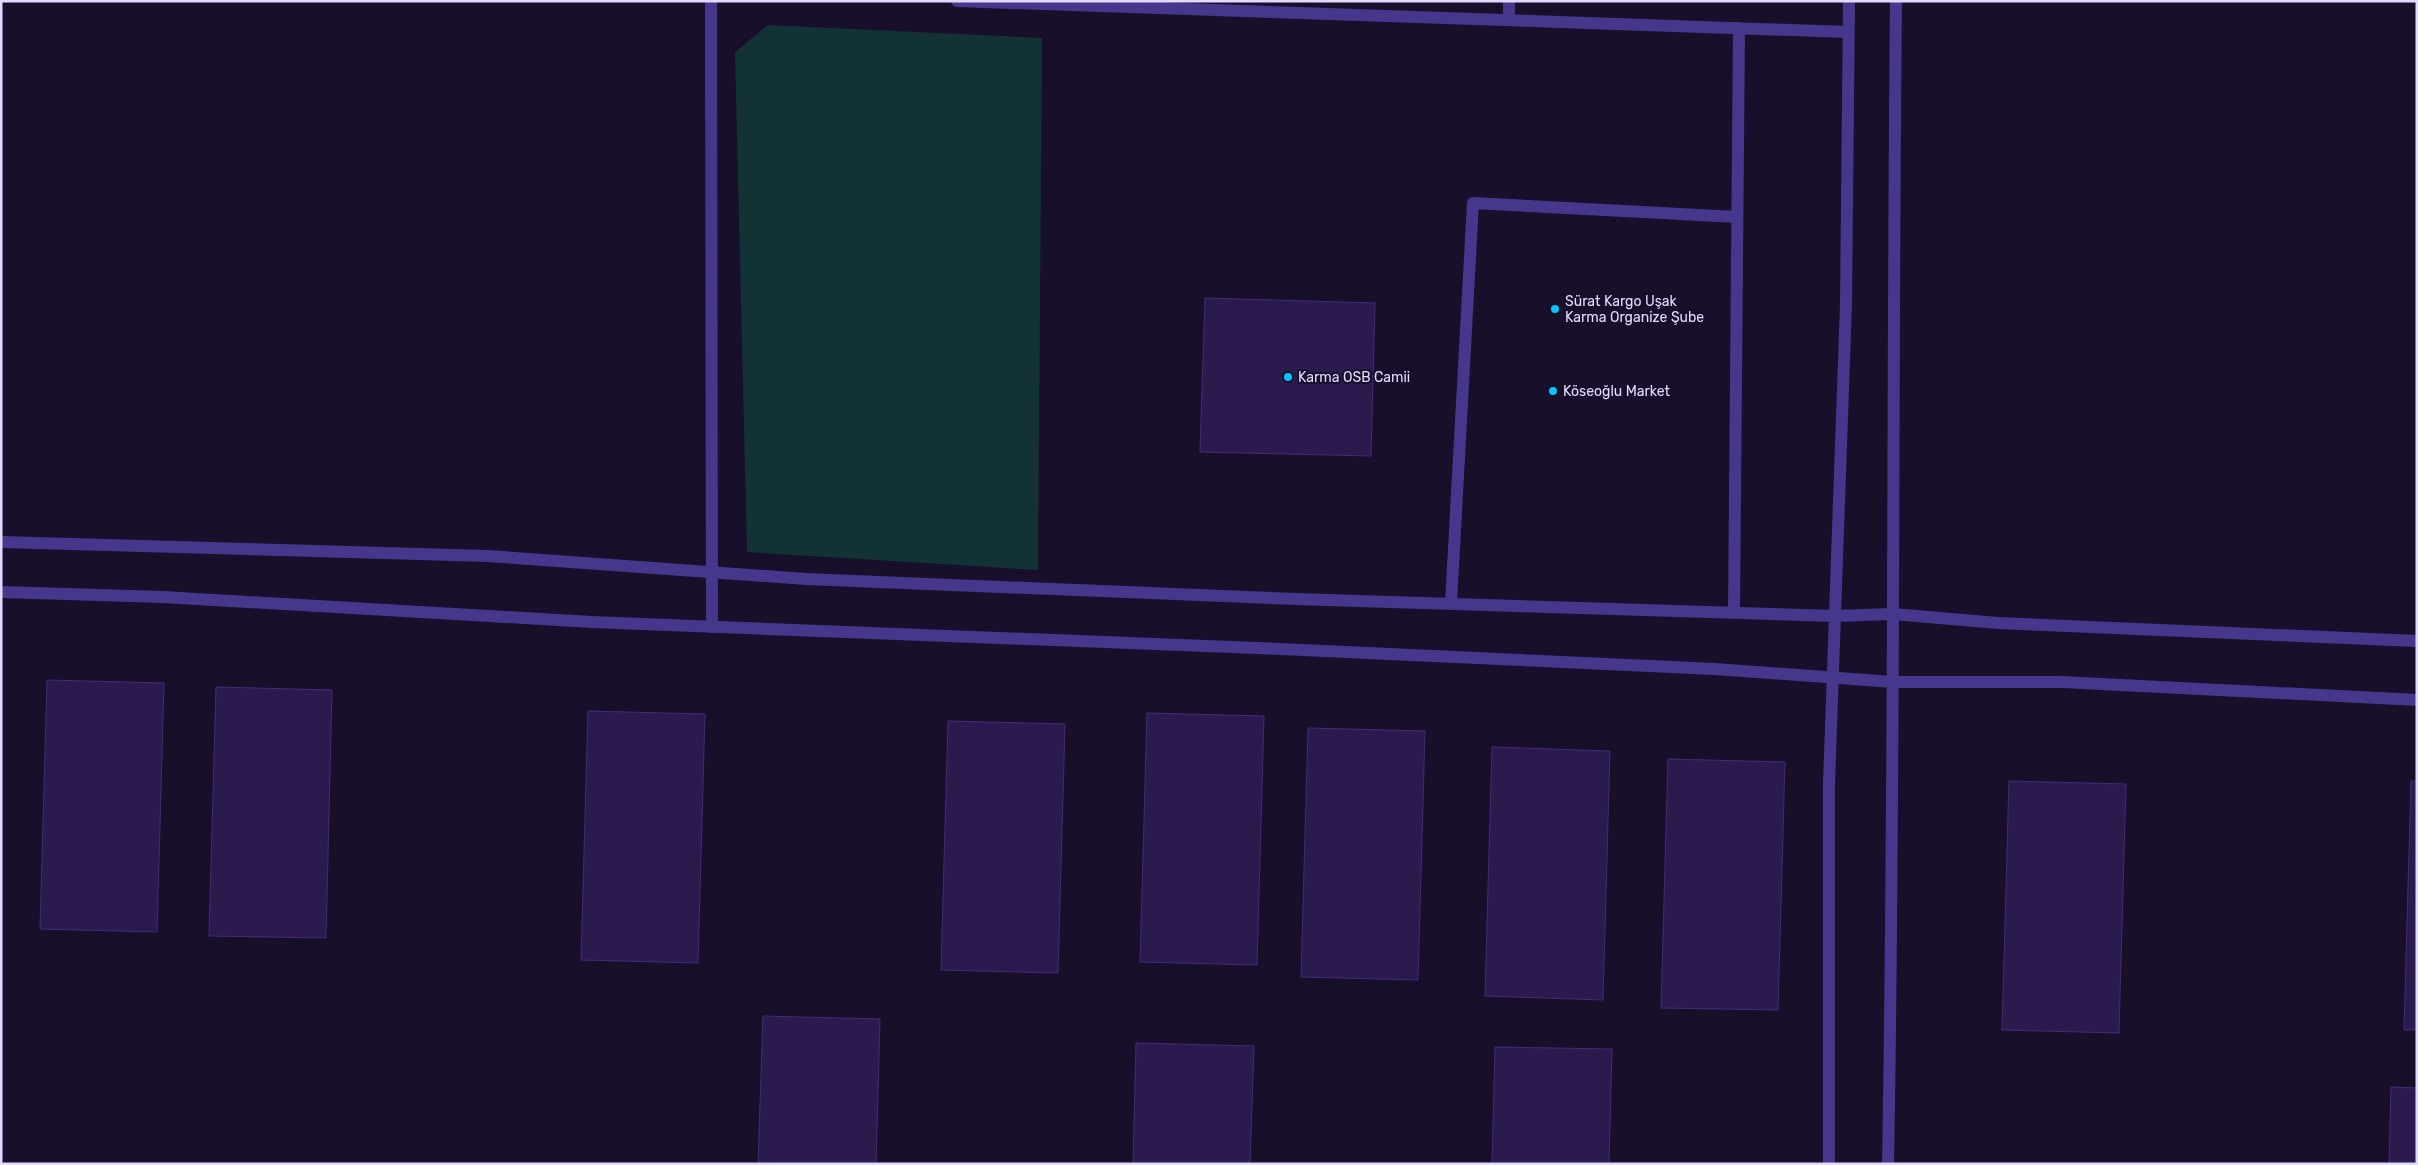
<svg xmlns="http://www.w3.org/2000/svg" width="2418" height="1165" font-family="Rubik,sans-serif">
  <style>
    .green { fill: #123236 }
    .building { fill: #2b1a4d; stroke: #452a7b }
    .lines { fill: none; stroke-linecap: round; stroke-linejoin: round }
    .service { stroke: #46378d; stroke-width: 12 }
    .minor { stroke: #46378d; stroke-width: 12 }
    .tertiary { stroke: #46378d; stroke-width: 12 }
    .poi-dot { fill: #05c4ff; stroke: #180f2b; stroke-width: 2 }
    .labels { text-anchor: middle; stroke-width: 4; stroke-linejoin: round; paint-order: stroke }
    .poi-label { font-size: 14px; fill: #e3d9ff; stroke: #180f2b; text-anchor: start }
  </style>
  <rect width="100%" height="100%" fill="#180f2b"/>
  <path class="green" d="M768,25L1042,38L1038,570L747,552L735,52Z"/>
  <path class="building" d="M1205,298L1375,303L1371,456L1200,452Z
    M47,680L164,683L157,932L40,929Z
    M216,687L332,690L326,938L209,936Z
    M588,711L705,714L698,963L581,960Z
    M1147,713L1264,716L1257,965L1140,962Z
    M948,721L1065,724L1058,973L941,970Z
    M1308,728L1425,731L1418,980L1301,977Z
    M1492,747L1610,751L1603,1000L1485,996Z
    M1668,759L1785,762L1778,1010L1661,1008Z
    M2009,781L2126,784L2119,1033L2002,1030Z
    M2411,781H2417V1030H2404Z
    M763,1016L880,1019L876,1164H758Z
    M1136,1043L1254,1046L1250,1164H1133Z
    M1495,1047L1612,1049L1609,1164H1492Z
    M2391,1087L2417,1088V1164H2389Z"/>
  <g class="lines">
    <path class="service" d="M1509,20V1"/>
    <path class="minor" d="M711,1L712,627
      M957,1L1848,32
      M1451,603L1473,203L1737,217
      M1734,612L1739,28"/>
    <path class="tertiary" d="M1,542L488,556L806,579L1296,599L1836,616L1893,614L1998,623L2417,641
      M1,592L163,597L592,622L1257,648L1715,669L1893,682H2062L2417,700
      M1829,1164V784L1846,304L1849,1
      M1888,1164C1895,776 1892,389 1896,1"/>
  </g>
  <g class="poi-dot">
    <circle cx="1555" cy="309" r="5"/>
    <circle cx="1288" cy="377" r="5"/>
    <circle cx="1553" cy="391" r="5"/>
  </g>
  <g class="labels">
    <g class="poi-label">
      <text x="1565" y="306">Sürat Kargo Uşak<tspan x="1565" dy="16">Karma Organize Şube</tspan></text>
      <text x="1298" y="382">Karma OSB Camii</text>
      <text x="1563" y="396">Köseoğlu Market</text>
    </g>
  </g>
  <rect width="2418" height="1165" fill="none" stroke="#e3d9ff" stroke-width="5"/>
</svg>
